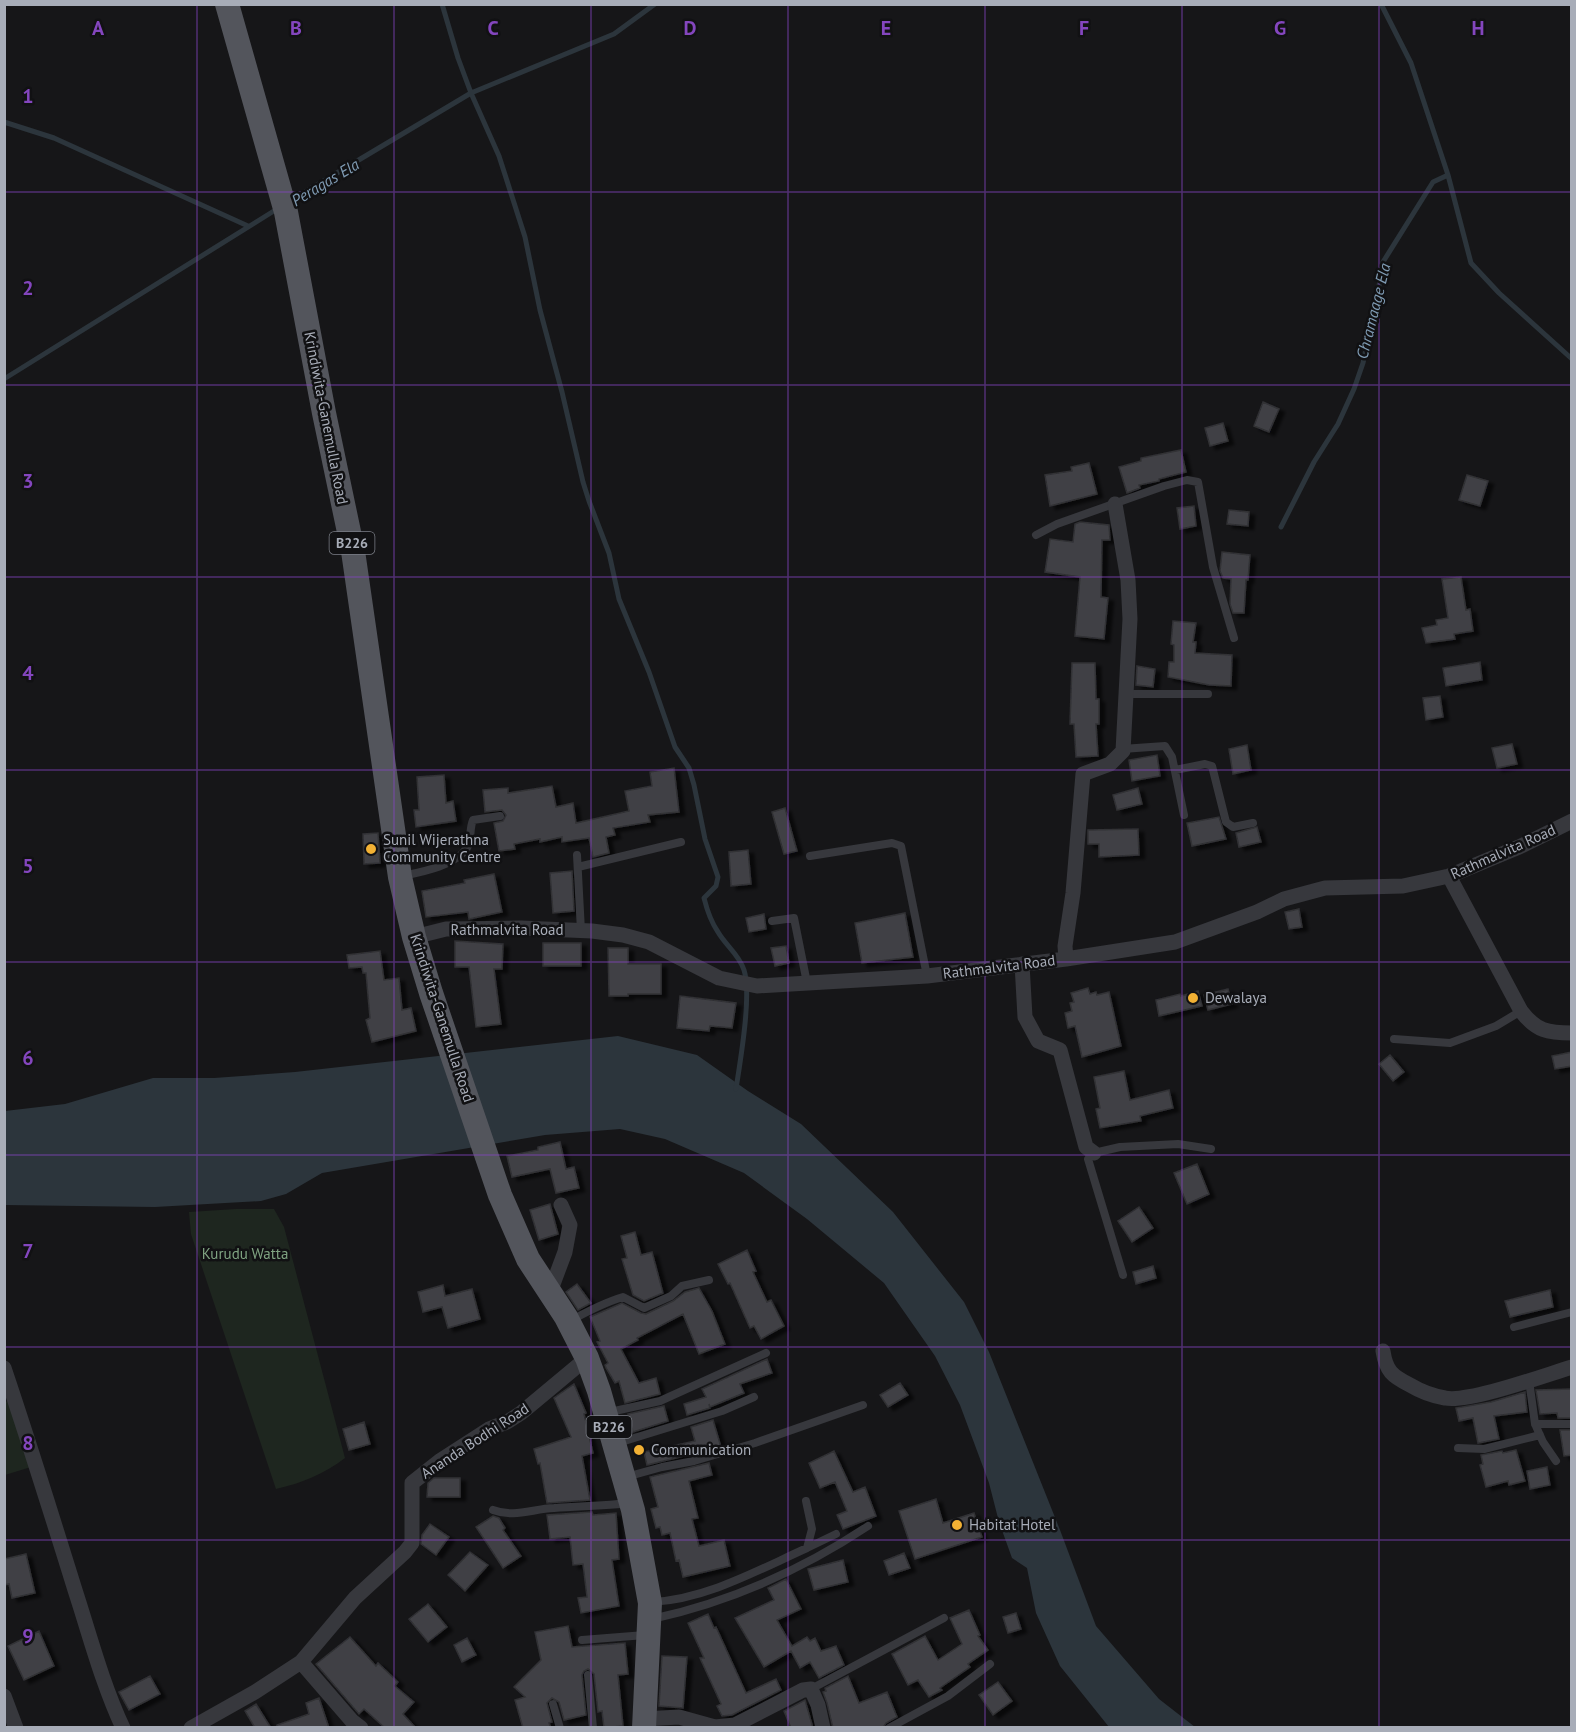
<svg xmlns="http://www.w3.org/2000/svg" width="1576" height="1732" font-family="'PT Sans',sans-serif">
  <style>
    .green { fill: #1e261f }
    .water { fill: #2c353c }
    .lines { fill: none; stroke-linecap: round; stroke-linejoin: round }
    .stream { stroke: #2c353c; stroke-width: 5 }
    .building { fill: #404145; stroke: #303034; stroke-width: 1.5; filter: url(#shadow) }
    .service { stroke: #37383d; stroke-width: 8 }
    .minor { stroke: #37383d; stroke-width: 15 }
    .primary { stroke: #53555c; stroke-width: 24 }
    .grid { fill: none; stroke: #8446be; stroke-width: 1.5; stroke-opacity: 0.55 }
    .poi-dot { fill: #f2b134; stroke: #111113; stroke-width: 2 }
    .labels { text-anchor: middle; stroke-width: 5; stroke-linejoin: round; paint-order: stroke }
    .shield { fill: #111113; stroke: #7b7e86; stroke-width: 1.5 }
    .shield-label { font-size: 14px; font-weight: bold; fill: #a8adb8 }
    .street-label { font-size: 15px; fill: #a8adb8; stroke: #111113 }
    .poi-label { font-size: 15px; fill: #a8adb8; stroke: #111113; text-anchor: start }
    .park-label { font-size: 15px; fill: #7fa381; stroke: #111113 }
    .water-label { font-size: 16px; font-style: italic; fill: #7f9bb3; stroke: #111113 }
    .grid-label { font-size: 20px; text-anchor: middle; font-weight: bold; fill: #8446be; stroke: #111113; stroke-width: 5; stroke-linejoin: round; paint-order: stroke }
  </style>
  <defs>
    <filter id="shadow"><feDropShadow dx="5.5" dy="3.5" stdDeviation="1.5" flood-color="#0009"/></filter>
  </defs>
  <rect width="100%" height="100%" fill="#161618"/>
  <path class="green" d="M236,1209H274L284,1227L345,1458C324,1474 302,1483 276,1489L191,1234L189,1212Z
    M10,1400L31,1467L5,1475V1402Z"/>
  <path class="water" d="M618,1036L697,1055L748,1091L801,1124L893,1212L964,1302L989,1352L1060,1530L1096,1626L1159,1699L1195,1727H1109L1060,1666L1036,1613L1027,1568L1012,1558L999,1522L989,1483L960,1405L935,1356L884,1283L807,1219L744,1173L665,1139L620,1129L545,1135L322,1173L286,1194L261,1201L155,1207L5,1205V1111L65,1104L153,1078H214L295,1072Z"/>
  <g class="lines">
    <path class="stream" d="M442,4L458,58L471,93L499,156L525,237L540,310L562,392L583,482L589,501L609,553L619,599L649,672L675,747L689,768L694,785L705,839L718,877L716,886L704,898C707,910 711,922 718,932C726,946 739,954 744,970C752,995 740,1062 736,1089
      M4,122L54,138L248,226
      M1448,175L1471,263L1499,293L1572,359
      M290,201L471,93L614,34L655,4
      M4,379L277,209
      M1281,527L1314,462L1338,424L1354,389L1363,363L1377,298L1383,262L1433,182L1448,175L1411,63L1381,4"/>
  </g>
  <path class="building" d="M1263,402L1279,409L1269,432L1254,426Z
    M1223,423L1228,441L1210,446L1205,428Z
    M1181,450L1186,472L1159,479V481L1139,485L1140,488L1127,493L1119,467L1141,461V458Z
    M1089,463L1097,494L1050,506L1045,475L1072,471L1071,467Z
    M1467,475L1488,481L1480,506L1459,500Z
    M1194,506L1196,526L1180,529L1177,508Z
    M1229,510L1249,512L1248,526L1227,524Z
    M1080,522L1109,525L1110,540H1102L1101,597L1108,598L1104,639L1075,636L1080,577L1045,572L1050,539L1073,542L1075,524Z
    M1222,552L1250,555L1248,580H1246L1244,613H1233L1230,604L1231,579L1223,578L1220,571Z
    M1461,577L1466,610L1470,609L1473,631L1454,634L1455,639L1426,643L1422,628L1437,625L1436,620L1448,618L1442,579Z
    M1173,621L1196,623L1193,642H1196L1195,653L1232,655L1231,686L1209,685L1168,677L1169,662H1174V645L1171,644Z
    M1480,662L1482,680L1446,686L1443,668Z
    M1072,663H1095L1096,699H1099V724H1096L1098,756L1076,757L1074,724H1070Z
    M1137,666L1155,669L1153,687L1136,685Z
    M1440,696L1443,717L1426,720L1423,698Z
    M1512,744L1517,764L1497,768L1492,748Z
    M1247,745L1251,770L1233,774L1229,749Z
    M1157,755L1160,776L1132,781L1129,760Z
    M674,768L679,812L648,815L650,822L613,828L615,835L606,837L609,853L593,857L589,838L562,842V837L540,842V839L514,844L515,849L499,851L494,823L503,821L506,815L502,810L485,812L483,790L508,788V793L552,786L556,807L573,803L576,823L629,811L625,791L652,786L650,772Z
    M444,775L446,803L453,801L456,821L416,827L414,810H419L417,777Z
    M1138,788L1142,804L1117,810L1113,795Z
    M785,808L797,851L784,854L772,812Z
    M1219,817L1226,839L1192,846L1187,823Z
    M1257,827L1261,842L1239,847L1236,833Z
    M1138,829L1139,855L1099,857V844H1088V830Z
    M378,833L380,863L364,864L363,834Z
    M748,850L751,884L731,886L729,852Z
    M572,871L574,911L553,913L550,873Z
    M494,874L502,912L469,919L468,912L426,917L422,891L465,883L464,880Z
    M1299,909L1302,927L1289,929L1285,912Z
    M905,913L913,957L862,963L855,923Z
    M764,914L766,929L749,932L746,918Z
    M455,941L503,944L502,969H494L501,1024L476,1027L469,967H455Z
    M543,943H581V966H543Z
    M786,946L789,963L775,966L771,948Z
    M608,948H628V964H661V994H628V996H609Z
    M380,951L384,980L399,978L402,1010L411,1008L416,1031L372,1042L366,1020L370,1018L366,973H363L362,967L349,968L347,955Z
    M1088,988L1090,994L1096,992L1097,995L1109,992L1121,1046L1082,1057L1075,1026L1068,1028L1065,1013L1072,1011L1070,1003L1074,1002L1071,993Z
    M1228,989L1232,1004L1208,1010L1204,995Z
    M1198,991L1202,1006L1159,1016L1156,1000L1180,994L1181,996Z
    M680,996L736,1003L732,1028L710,1026L709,1031L677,1028Z
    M1572,1052V1066L1555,1069L1552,1056Z
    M1390,1055L1404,1072L1393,1081L1379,1064Z
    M1124,1071L1130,1100L1169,1090L1173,1108L1140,1116L1141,1121L1100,1128L1096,1109L1100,1108L1094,1077Z
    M560,1142L566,1169L574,1167L579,1188L556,1193L550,1169L512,1177L507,1156L538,1150V1147Z
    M1197,1164L1209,1194L1187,1204L1174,1173Z
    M550,1204L558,1234L539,1240L530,1210Z
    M1139,1207L1153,1228L1132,1242L1118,1221Z
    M635,1232L641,1255L652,1252L663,1293L644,1301L633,1295L622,1259L627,1258L621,1236Z
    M747,1250L756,1271L753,1272L767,1302L771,1300L784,1326L761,1339L754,1326L750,1328L730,1283L728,1284L718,1264Z
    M1153,1266L1156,1278L1136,1284L1133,1272Z
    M577,1284L591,1303L578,1310L566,1292Z
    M443,1285L445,1296L472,1289L480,1319L448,1328L442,1307L423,1312L418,1292Z
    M699,1288L712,1311L725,1344L699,1354L683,1314L637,1338L638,1340L621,1349L639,1383L656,1378L660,1394L625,1403L619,1381L615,1383L606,1368L605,1365L608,1363L597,1342L600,1341L590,1317L622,1303L641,1313L646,1314L673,1301L685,1292Z
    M1550,1290L1553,1307L1510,1317L1505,1301Z
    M767,1359L772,1373L740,1384L744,1393L710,1407L709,1404L710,1408L687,1415L684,1404L706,1397L702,1389Z
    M900,1383L908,1395L888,1407L880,1395Z
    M574,1384L586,1413L584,1414L593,1453L582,1456L590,1500L547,1503L540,1463L538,1464L534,1449L571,1437L554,1398Z
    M1571,1389L1572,1418H1558L1557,1413L1540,1414L1536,1390Z
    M1525,1392L1527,1412L1494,1416L1499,1439L1478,1443L1473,1418L1459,1421L1456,1408L1491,1402Z
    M664,1406L668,1421L633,1432L628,1414Z
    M713,1420L721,1447L647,1465L644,1452L695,1441L691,1427Z
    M364,1422L370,1444L349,1450L343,1429Z
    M1560,1430H1572V1455L1564,1456Z
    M1516,1450L1525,1481L1509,1485L1508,1481L1486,1487L1480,1465L1483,1464L1481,1455L1502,1451L1503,1453Z
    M834,1451L853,1492L865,1487L876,1516L843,1529L837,1515L847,1511L835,1482L820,1488L809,1463Z
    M709,1463L712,1475L689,1481L698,1518L692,1519L699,1546L724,1540L730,1566L683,1577L679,1560L676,1561L670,1533L662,1535L660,1527L656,1528L651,1509L658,1507L650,1477Z
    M1547,1467L1550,1485L1530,1489L1527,1471Z
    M434,1478H460V1497H427L428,1483Z
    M936,1499L943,1523L974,1513L982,1537L915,1559L899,1511Z
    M592,1512L593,1515L616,1513L619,1559L612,1560L619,1606L581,1613L578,1598L587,1597L583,1564L573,1565L570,1537L550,1539L547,1515Z
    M493,1516L499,1518L505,1528L503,1530L521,1556L503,1568L476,1527Z
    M430,1524L449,1537L436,1555L421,1544L422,1535Z
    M470,1552L488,1565L465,1591L448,1575Z
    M904,1553L910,1568L889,1575L884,1561Z
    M26,1554L35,1593L12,1598L9,1584L4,1585V1559Z
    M843,1560L848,1582L814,1590L808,1569Z
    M786,1579L801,1609L777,1620L792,1646L807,1637L810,1641L815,1638L821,1651L836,1646L844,1665L819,1678L810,1662L800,1668L791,1651L764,1667L735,1618L774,1600L768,1588Z
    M428,1604L447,1627L428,1642L409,1619Z
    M969,1610L980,1635L978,1636L988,1650L968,1664L970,1667L940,1688L942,1690L929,1697L918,1680L908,1685L892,1654L925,1636L938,1660L962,1644L950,1618Z
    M1016,1613L1021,1629L1008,1633L1003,1617Z
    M708,1614L714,1628L716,1627L746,1693L776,1679L781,1690L732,1715L722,1716L717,1706L721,1704L700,1658H704L688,1623Z
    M568,1626L572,1647L625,1643L628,1674L618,1675L623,1726L604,1728L602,1711L598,1712L594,1674L588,1669L584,1671L582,1675L586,1715L564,1720L559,1702L552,1698L547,1703L552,1722L549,1723L551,1728H523L515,1700L525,1697L514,1687L541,1660L535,1632Z
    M39,1631L54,1666L24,1680L8,1646Z
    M350,1637L376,1666L378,1663L398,1682L395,1686L414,1702L403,1714L416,1728H385L364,1709L359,1714L316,1664Z
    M467,1638L476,1655L462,1662L454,1645Z
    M662,1656L687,1657L683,1708L659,1706Z
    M150,1676L160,1694L129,1710L119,1692Z
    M848,1676L859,1703L887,1692L897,1717L886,1723L883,1728H833L827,1703L823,1692L826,1691L825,1688Z
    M998,1682L1012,1701L993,1715L979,1695Z
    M319,1698L329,1728H277V1725L309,1714L306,1703Z
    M805,1700L813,1728H791L784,1711Z
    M256,1704L271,1728H255L245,1711Z"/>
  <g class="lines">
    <path class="service" d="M1036,535L1057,524L1164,486L1187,480L1198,482L1213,567L1234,638
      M1126,694H1208
      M1122,749L1165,746L1172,757L1184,815
      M1175,770L1205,764L1212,766L1226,822L1233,827L1253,823
      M577,855L581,931
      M810,856L892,843L901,846L927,976
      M578,867L681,842
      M402,876C421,872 455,866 467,848C472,840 469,829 473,820L500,816
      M772,921L794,918L807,983
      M1394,1039L1450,1043L1496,1026L1521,1011
      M1123,1275L1088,1159L1094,1153L1120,1147L1178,1144L1211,1149
      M570,1321C588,1311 603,1303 623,1297L644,1308L671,1296L682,1286L709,1280
      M1514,1327L1572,1312
      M1529,1380L1535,1424L1543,1442L1556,1461
      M610,1412L660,1401L766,1353
      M1535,1424H1572
      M618,1443L722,1411L754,1397
      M1458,1448L1484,1449L1540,1435
      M626,1477L662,1467L694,1461L755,1443L863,1405
      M493,1510C514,1518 532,1509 554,1508C579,1506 604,1506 629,1503
      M807,1548L836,1534
      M652,1602C707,1599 758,1570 807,1548L812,1529L806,1501
      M652,1619C729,1602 802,1570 868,1526
      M582,1640L645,1635
      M588,1675L593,1728
      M811,1689L944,1618
      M553,1704L560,1728
      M889,1728L948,1696L990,1664"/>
    <path class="minor" d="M1449,876L1521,1011C1536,1031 1548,1033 1572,1033
      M414,937L446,929L521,928L592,931L623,935L649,942L719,978L757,986L927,976L1066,959L1175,942L1257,912L1284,899L1325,888L1403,886L1449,876L1519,847L1572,821
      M1066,959L1065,946L1073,893L1083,774L1110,764L1123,751L1130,619L1128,580L1115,504
      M1022,964L1025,1017L1038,1041L1060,1050L1086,1147L1094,1153
      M550,1292L565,1252L570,1225L561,1205
      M1383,1351C1386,1371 1392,1376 1410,1385C1420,1391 1433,1396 1445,1398C1469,1403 1545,1375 1572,1367
      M4,1368C29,1442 52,1516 75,1590C90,1636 102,1683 123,1728
      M301,1662L352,1721L361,1728
      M4,1696L16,1728
      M644,1719L679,1717L715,1727L735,1725L803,1690L811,1689L818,1705L823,1728
      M191,1728L255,1692L301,1662L355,1598L405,1552L412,1543V1483L441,1460L489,1429L507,1422L521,1413L587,1358"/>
    <path class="primary" d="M227,4L286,212L324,413L353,551L400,877L414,937L431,993L500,1195L528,1259L566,1317L587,1358L599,1391L633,1510L650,1603L644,1728"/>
  </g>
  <path class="grid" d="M197,4V1728M394,4V1728M591,4V1728M788,4V1728M985,4V1728M1182,4V1728M1379,4V1728M4,192H1572M4,385H1572M4,577H1572M4,770H1572M4,962H1572M4,1155H1572M4,1347H1572M4,1540H1572"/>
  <g class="poi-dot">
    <circle cx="371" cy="849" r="6"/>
    <circle cx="1193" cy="998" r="6"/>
    <circle cx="639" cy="1450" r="6"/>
    <circle cx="957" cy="1525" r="6"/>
  </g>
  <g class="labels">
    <g class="shield">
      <rect x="329.5" y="532" width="45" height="22" rx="4.5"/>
      <rect x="586.5" y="1416" width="45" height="22" rx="4.5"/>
    </g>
    <g class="shield-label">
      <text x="352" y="548">B226</text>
      <text x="609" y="1432">B226</text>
    </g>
    <g class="street-label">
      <text transform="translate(326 418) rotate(79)" y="5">Krindiwita-Ganemulla Road</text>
      <text transform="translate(1503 852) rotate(-24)" y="5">Rathmalvita Road</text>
      <text x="507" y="935">Rathmalvita Road</text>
      <text transform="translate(999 967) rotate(-7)" y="5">Rathmalvita Road</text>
      <text transform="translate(442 1018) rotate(72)" y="5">Krindiwita-Ganemulla Road</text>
      <text transform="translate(475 1441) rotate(-33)" y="5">Ananda Bodhi Road</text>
    </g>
    <g class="poi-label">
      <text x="383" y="845">Sunil Wijerathna<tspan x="383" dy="17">Community Centre</tspan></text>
      <text x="1205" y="1003">Dewalaya</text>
      <text x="651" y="1455">Communication</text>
      <text x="969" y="1530">Habitat Hotel</text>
    </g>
    <g class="park-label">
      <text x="245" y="1259">Kurudu Watta</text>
    </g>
    <g class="water-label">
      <text transform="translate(325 182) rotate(-31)" y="6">Peragas Ela</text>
      <text transform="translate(1373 311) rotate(-76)" y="6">Chramaage Ela</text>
    </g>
  </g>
  <g class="grid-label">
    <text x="98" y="35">A</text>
    <text x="296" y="35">B</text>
    <text x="493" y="35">C</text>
    <text x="690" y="35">D</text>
    <text x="886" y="35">E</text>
    <text x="1084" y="35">F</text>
    <text x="1280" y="35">G</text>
    <text x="1478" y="35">H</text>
    <text x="28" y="103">1</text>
    <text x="28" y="295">2</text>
    <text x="28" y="488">3</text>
    <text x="28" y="680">4</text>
    <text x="28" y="873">5</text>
    <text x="28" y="1065">6</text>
    <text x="28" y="1258">7</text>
    <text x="28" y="1450">8</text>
    <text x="28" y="1643">9</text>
  </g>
  <rect width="1576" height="1732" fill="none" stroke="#a8adb8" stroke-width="12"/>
</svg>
